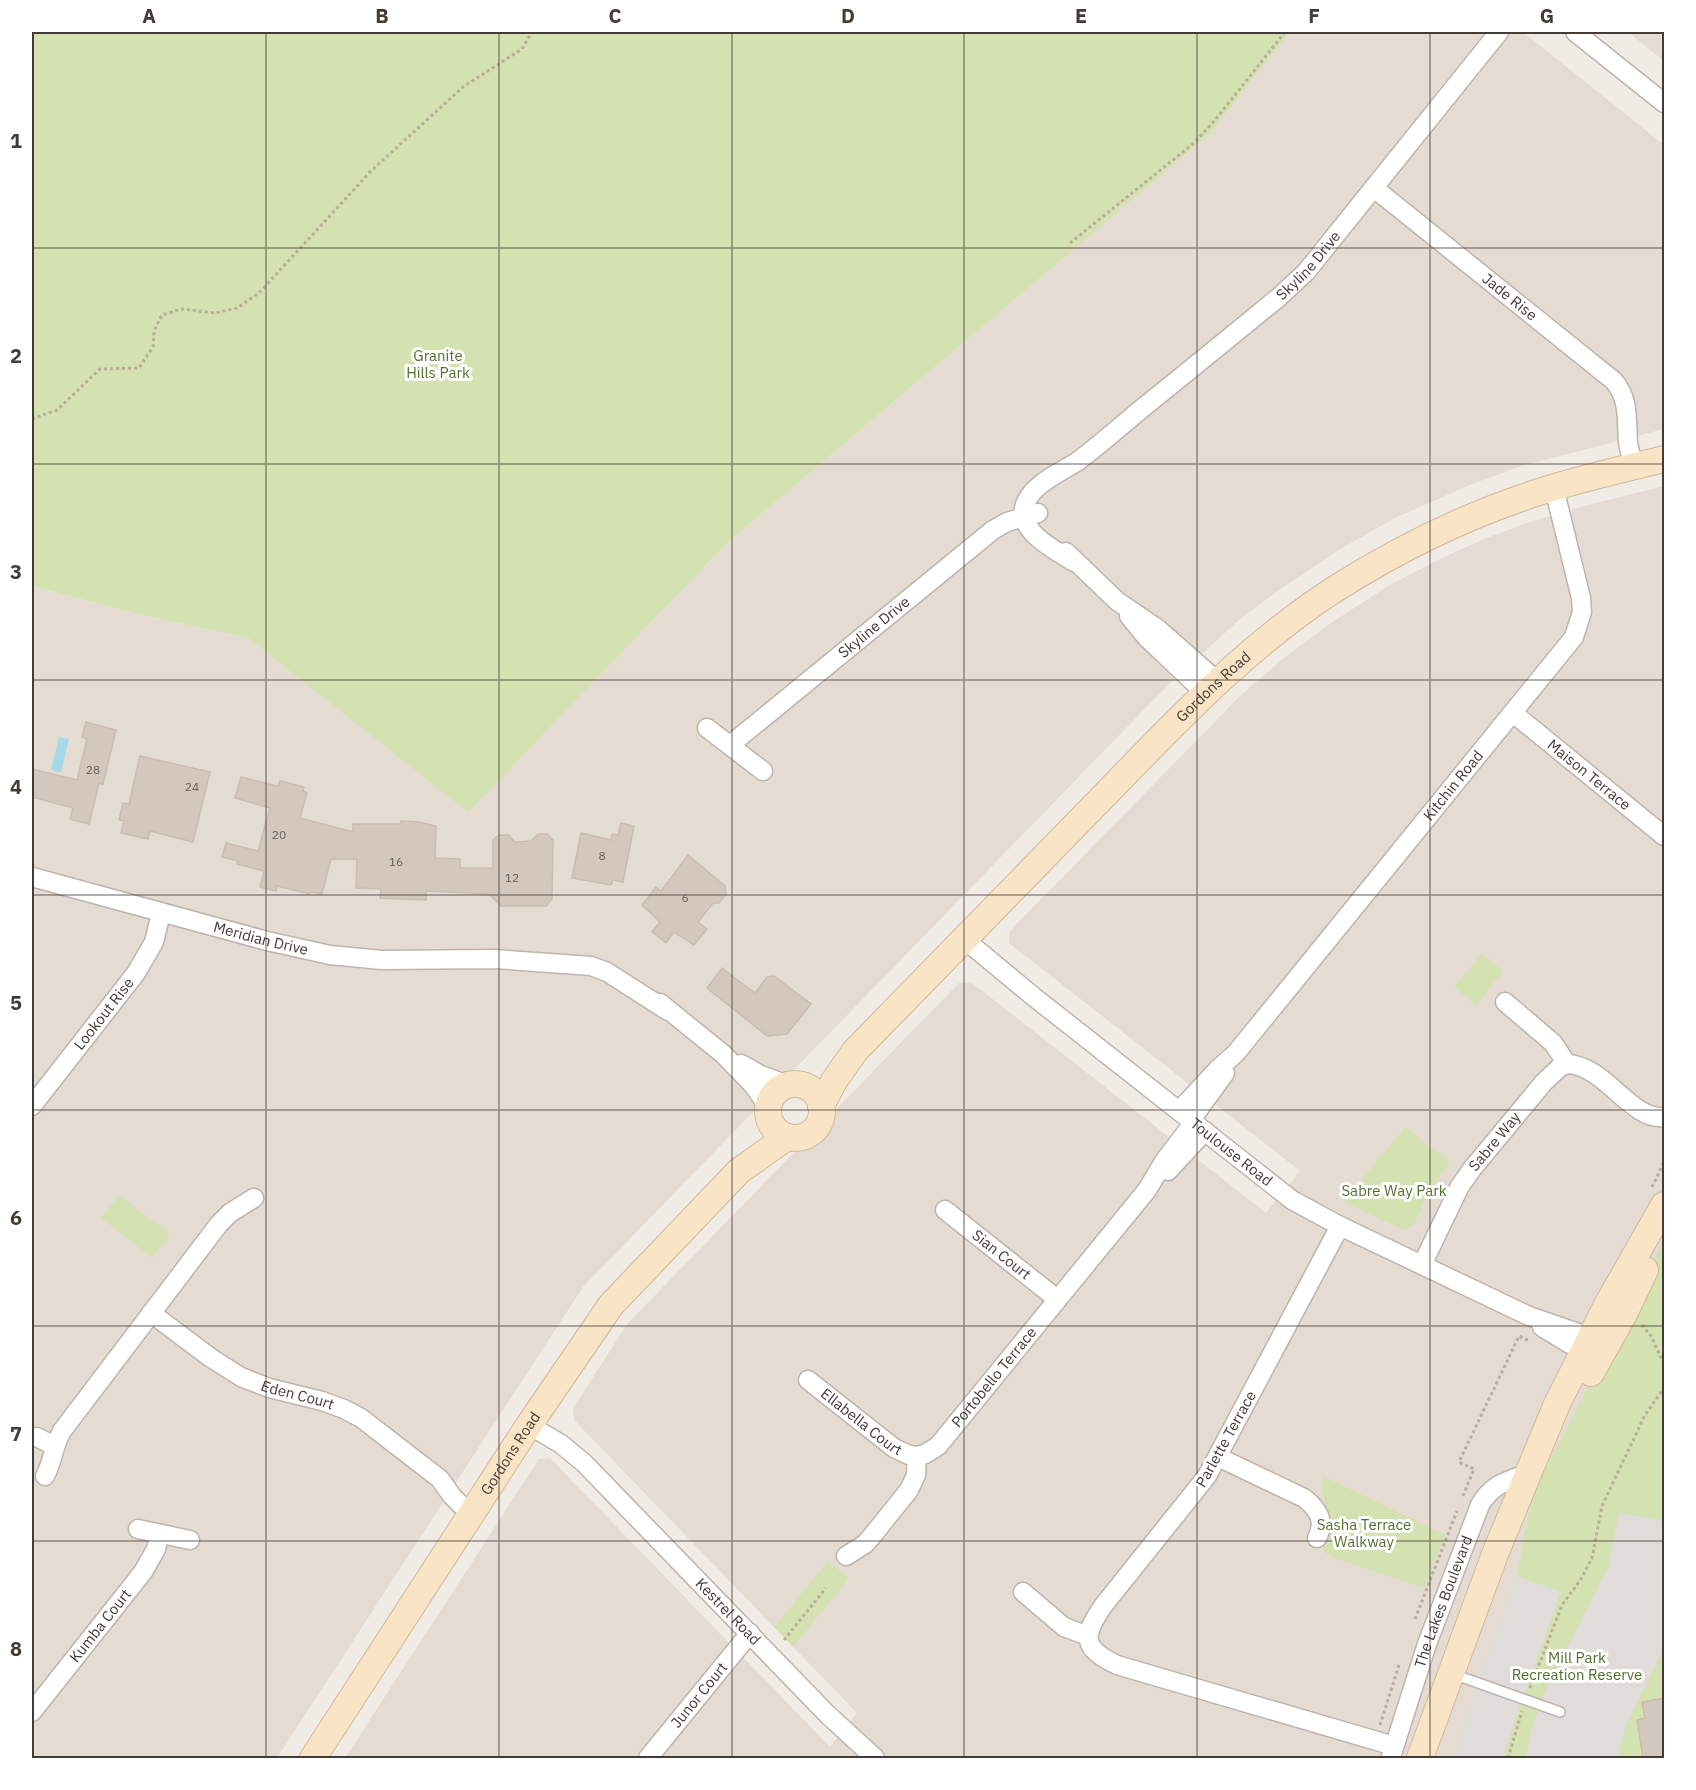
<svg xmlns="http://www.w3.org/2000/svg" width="1696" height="1790" font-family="'IBM Plex Sans',sans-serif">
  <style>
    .residential { fill: #e4dcd3 }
    .green { fill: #d4e2b1 }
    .parking { fill: #dfdcda }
    .water { fill: #a5d9ea }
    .building { fill: #d4c8be; stroke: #ccbcaf; stroke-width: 1.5 }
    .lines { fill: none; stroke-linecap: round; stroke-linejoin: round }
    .lane-casing { stroke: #beb4ab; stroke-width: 12 }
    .street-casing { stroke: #beb4ab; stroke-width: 21 }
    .secondary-casing { stroke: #d0b99b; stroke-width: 28 }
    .path { stroke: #bcab9b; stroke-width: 3; stroke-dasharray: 3 3; stroke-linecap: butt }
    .lane { stroke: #fff; stroke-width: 9 }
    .street { stroke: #fff; stroke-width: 18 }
    .secondary { stroke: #fae4c6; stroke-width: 26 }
    .grid { fill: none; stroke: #433b35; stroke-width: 1.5; stroke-opacity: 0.55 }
    .labels { text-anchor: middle; stroke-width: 6; stroke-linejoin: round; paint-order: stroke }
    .number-label { font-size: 12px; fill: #675e57 }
    .street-label { font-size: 15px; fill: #433b35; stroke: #fff }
    .park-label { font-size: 15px; fill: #526f2e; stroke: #fff }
    .neatline { fill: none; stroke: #433b35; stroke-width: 2 }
    .grid-label { font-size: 20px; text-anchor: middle; font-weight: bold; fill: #433b35 }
  </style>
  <rect width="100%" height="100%" fill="#f1ebe5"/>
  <path class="residential" d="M1290,32H1523L1664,145V429L1525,465L1472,484L1397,517L1337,551L1275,593L1240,619L1167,686L583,1287L277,1758H32V586L146,616L248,638L468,811L728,542L1209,135Z
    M1628,32H1664V61Z
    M1664,486V1758H345L539,1459L550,1458L830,1747L857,1713L574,1420L573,1408L628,1323L959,983L971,982L1266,1213L1300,1171L1009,943V932L1241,695L1285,657L1331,623L1388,586L1442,558L1484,539L1530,522L1588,505Z"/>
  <path class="green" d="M32,32H1290L1209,135L728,542L468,812L248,638L146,616L32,586Z
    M1482,953L1503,971L1476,1005L1454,987Z
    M1405,1127L1450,1162L1428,1193L1414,1225L1403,1230L1344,1202Z
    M119,1195L170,1234L152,1258L101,1218Z
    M1664,1240V1758H1455L1472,1702L1517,1576L1532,1495Z
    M1323,1476L1445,1535L1424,1588L1339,1560L1322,1551C1344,1514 1314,1504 1323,1476Z
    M828,1561L849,1578L793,1647L774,1627Z"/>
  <path class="parking" d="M1619,1513L1664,1521V1649L1626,1725L1618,1758H1525L1533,1725L1547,1687L1608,1567Z
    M1517,1576L1561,1592L1516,1718L1503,1758H1455L1472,1702Z"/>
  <path class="water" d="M59,737L69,739L61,772L51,770Z"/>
  <path class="building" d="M86,722L116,730L103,784L99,783L89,824L70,819L73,808L32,797V769L77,780L87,739L82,737Z
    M140,756L210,772L193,842L150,831L148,839L121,833L124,821L119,820L123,803L129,804Z
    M241,777L278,786L280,781L304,787L303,791L307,793L300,818L353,832V824H401V821L419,822L436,826L435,858L460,859V868H493V840L499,835H508L515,842L531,841L538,834H547L553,840L552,899L546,906H501L489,894L426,891V900L380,898L381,889L356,888L357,859H331L322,894L311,892L310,894L277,886L276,891L260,887L264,871L237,864L238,861L222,857L226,843L258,851L270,808L235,798Z
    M621,823L634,826L623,882L613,880L611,885L572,878L581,833L611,840L612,834L618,835Z
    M688,855L725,886L726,894L719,903H713L698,922L707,929L694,945L674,932L666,943L652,932L660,922L642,905L656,887L661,891Z
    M722,968L755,993L767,977L774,976L811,1004L787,1034L767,1036L707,988Z
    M1665,1698V1758H1643L1637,1720L1645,1718L1642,1702Z"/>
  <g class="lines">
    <defs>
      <path id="lane" d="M1453,1674L1560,1712"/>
      <g id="street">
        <path d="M1575,32L1664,103"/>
        <path id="s1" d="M1374,188L1614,381C1630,400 1626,420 1628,442C1629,450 1632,459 1634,467"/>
        <path d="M1066,552L1117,601L1158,629L1217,681"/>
        <path id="s2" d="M1074,562C1057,551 1019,533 1024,508C1029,485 1060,473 1078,461C1101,444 1123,424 1145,406C1190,370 1235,333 1279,297L1306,272L1499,32"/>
        <path d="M1129,616L1147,638L1205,693"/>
        <path id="s3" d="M1513,713L1664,836"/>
        <path d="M707,728L763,771"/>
        <path id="s4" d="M730,745L993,530L1007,522L1038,513"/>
        <path id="s5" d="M32,877L267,941L330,955L382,960L495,959L591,966L607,972L668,1011"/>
        <path id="s6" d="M964,939L1034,997L1292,1200L1340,1226L1529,1316L1584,1335L1599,1347"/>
        <path d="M1505,1002L1553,1043L1567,1064C1605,1065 1631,1121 1664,1117"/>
        <path d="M660,1003L723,1054L754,1086L768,1107"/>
        <path d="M741,1064L761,1075L788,1085"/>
        <path id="s7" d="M32,1106L136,973L154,942L161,913"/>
        <path id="s8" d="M1179,1111L1219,1068L1236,1053L1574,637L1582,612L1581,598L1554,488"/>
        <path d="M1191,1120L1225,1073"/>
        <path d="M1168,1171L1205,1131"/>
        <path id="s9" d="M945,1210L1057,1299"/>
        <path d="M1340,1226L1207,1476L1103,1606C1082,1637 1082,1648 1117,1665L1394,1746"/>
        <path id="s10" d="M1422,1265L1460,1186L1472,1169L1544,1082L1560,1067L1567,1064"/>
        <path id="s11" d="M151,1313L211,1358L241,1377L269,1388L322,1401L344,1409L361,1418L440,1479L452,1496L471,1515"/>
        <path d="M1542,1327L1570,1344L1596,1350"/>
        <path id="s12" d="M808,1380L894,1448L909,1455L917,1456"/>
        <path id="s13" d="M529,1425L561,1444L584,1463L827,1714L875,1758"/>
        <path d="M37,1437L54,1446"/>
        <path d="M1218,1457L1304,1498C1318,1509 1326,1521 1317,1538"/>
        <path d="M45,1476C53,1462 53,1446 62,1431L219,1224L230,1213L254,1198"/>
        <path d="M138,1529L190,1540"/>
        <path id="s14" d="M846,1556L865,1544L872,1536L909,1490L916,1475L917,1456L925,1454L938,1446L1147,1190L1165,1160L1194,1122"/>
        <path d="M1023,1592L1064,1627L1088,1636"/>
        <path id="s15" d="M32,1712L143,1572L156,1549L160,1534"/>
        <path id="s16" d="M1391,1757L1427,1644L1480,1505C1492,1484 1507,1481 1529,1473"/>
        <path id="s17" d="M648,1758L750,1633"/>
      </g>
      <g id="secondary">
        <circle cx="795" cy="1111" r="27"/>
        <path id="s18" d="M821,1106L834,1081L855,1051C935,969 1015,887 1096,804C1170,728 1242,650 1332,591C1393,552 1461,518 1530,495C1574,480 1620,470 1664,459"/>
        <path d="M1591,1373L1624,1314L1645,1270"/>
        <path id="s19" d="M313,1758L529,1425L611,1305L739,1171L787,1137"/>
        <path d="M1420,1758L1495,1554L1557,1404L1607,1305L1664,1205"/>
      </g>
    </defs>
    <use href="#lane" class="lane-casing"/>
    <use href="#street" class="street-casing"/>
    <use href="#secondary" class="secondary-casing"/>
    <path class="path" d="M1070,243L1194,143L1216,119L1285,32
      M32,419L57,410L100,369L139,368L153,347L154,331L162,315L182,309L215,313L237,308L259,293L371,171L463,87L522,49L532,32
      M1652,1187L1664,1162
      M1642,1325L1651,1336L1664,1364
      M1463,1496L1474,1469L1459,1462L1519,1336L1530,1341
      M1415,1619L1457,1511
      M784,1640L826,1588
      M1530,1688L1562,1605L1581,1579L1592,1558L1602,1506L1645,1415L1664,1388
      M1380,1725L1399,1665
      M1508,1758L1522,1711"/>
    <use href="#lane" class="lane"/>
    <use href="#street" class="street"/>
    <use href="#secondary" class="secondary"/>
  </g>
  <path class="grid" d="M266,32V1758M499,32V1758M732,32V1758M964,32V1758M1197,32V1758M1430,32V1758M32,248H1664M32,464H1664M32,680H1664M32,895H1664M32,1110H1664M32,1326H1664M32,1541H1664"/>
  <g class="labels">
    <g class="number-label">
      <text x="93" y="774">28</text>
      <text x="192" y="791">24</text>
      <text x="279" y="839">20</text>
      <text x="602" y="860">8</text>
      <text x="396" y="866">16</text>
      <text x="512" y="882">12</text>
      <text x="685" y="902">6</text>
    </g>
    <g class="street-label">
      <text dy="5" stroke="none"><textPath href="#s2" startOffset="454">Skyline Drive</textPath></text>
      <text dy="5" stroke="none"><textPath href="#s1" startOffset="174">Jade Rise</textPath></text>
      <text dy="5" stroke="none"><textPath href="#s4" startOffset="186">Skyline Drive</textPath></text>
      <text dy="5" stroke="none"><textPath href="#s18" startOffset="576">Gordons Road</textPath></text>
      <text dy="5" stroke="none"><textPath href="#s3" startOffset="98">Maison Terrace</textPath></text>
      <text dy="5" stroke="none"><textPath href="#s8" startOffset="426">Kitchin Road</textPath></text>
      <text dy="5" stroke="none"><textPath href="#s5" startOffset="237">Meridian Drive</textPath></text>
      <text dy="5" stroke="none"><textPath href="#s7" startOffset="117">Lookout Rise</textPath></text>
      <text dy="5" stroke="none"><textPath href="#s10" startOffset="144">Sabre Way</textPath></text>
      <text dy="5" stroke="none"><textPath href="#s6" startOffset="342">Toulouse Road</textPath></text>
      <text dy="5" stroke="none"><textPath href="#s9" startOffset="72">Sian Court</textPath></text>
      <text dy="5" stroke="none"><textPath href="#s14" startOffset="240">Portobello Terrace</textPath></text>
      <text dy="5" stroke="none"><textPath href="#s11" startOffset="170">Eden Court</textPath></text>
      <text dy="5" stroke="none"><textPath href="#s12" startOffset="68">Ellabella Court</textPath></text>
      <text transform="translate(1226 1439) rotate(-61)" y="5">Parlette Terrace</text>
      <text dy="5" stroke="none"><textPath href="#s19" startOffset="363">Gordons Road</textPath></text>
      <text dy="5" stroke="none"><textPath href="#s16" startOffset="164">The Lakes Boulevard</textPath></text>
      <text dy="5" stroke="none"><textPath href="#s13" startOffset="274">Kestrel Road</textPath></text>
      <text dy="5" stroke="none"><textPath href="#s15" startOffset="110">Kumba Court</textPath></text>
      <text dy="5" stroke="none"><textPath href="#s17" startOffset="81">Junor Court</textPath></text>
    </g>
    <g class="park-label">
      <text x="438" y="361">Granite<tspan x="438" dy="17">Hills Park</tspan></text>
      <text x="1394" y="1196">Sabre Way Park</text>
      <text x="1364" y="1530">Sasha Terrace<tspan x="1364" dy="17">Walkway</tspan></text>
      <text x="1577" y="1663">Mill Park<tspan x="1577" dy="17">Recreation Reserve</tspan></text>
    </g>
  </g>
  <rect width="1696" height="1790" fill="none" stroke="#ffffff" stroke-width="66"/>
  <rect x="33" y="33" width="1630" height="1724" class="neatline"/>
  <g class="grid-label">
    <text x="149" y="23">A</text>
    <text x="382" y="23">B</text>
    <text x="615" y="23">C</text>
    <text x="848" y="23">D</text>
    <text x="1081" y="23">E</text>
    <text x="1314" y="23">F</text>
    <text x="1547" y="23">G</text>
    <text x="16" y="148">1</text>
    <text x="16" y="363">2</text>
    <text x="16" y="579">3</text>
    <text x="16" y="794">4</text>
    <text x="16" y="1010">5</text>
    <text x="16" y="1225">6</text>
    <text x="16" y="1441">7</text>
    <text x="16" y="1656">8</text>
  </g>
</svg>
